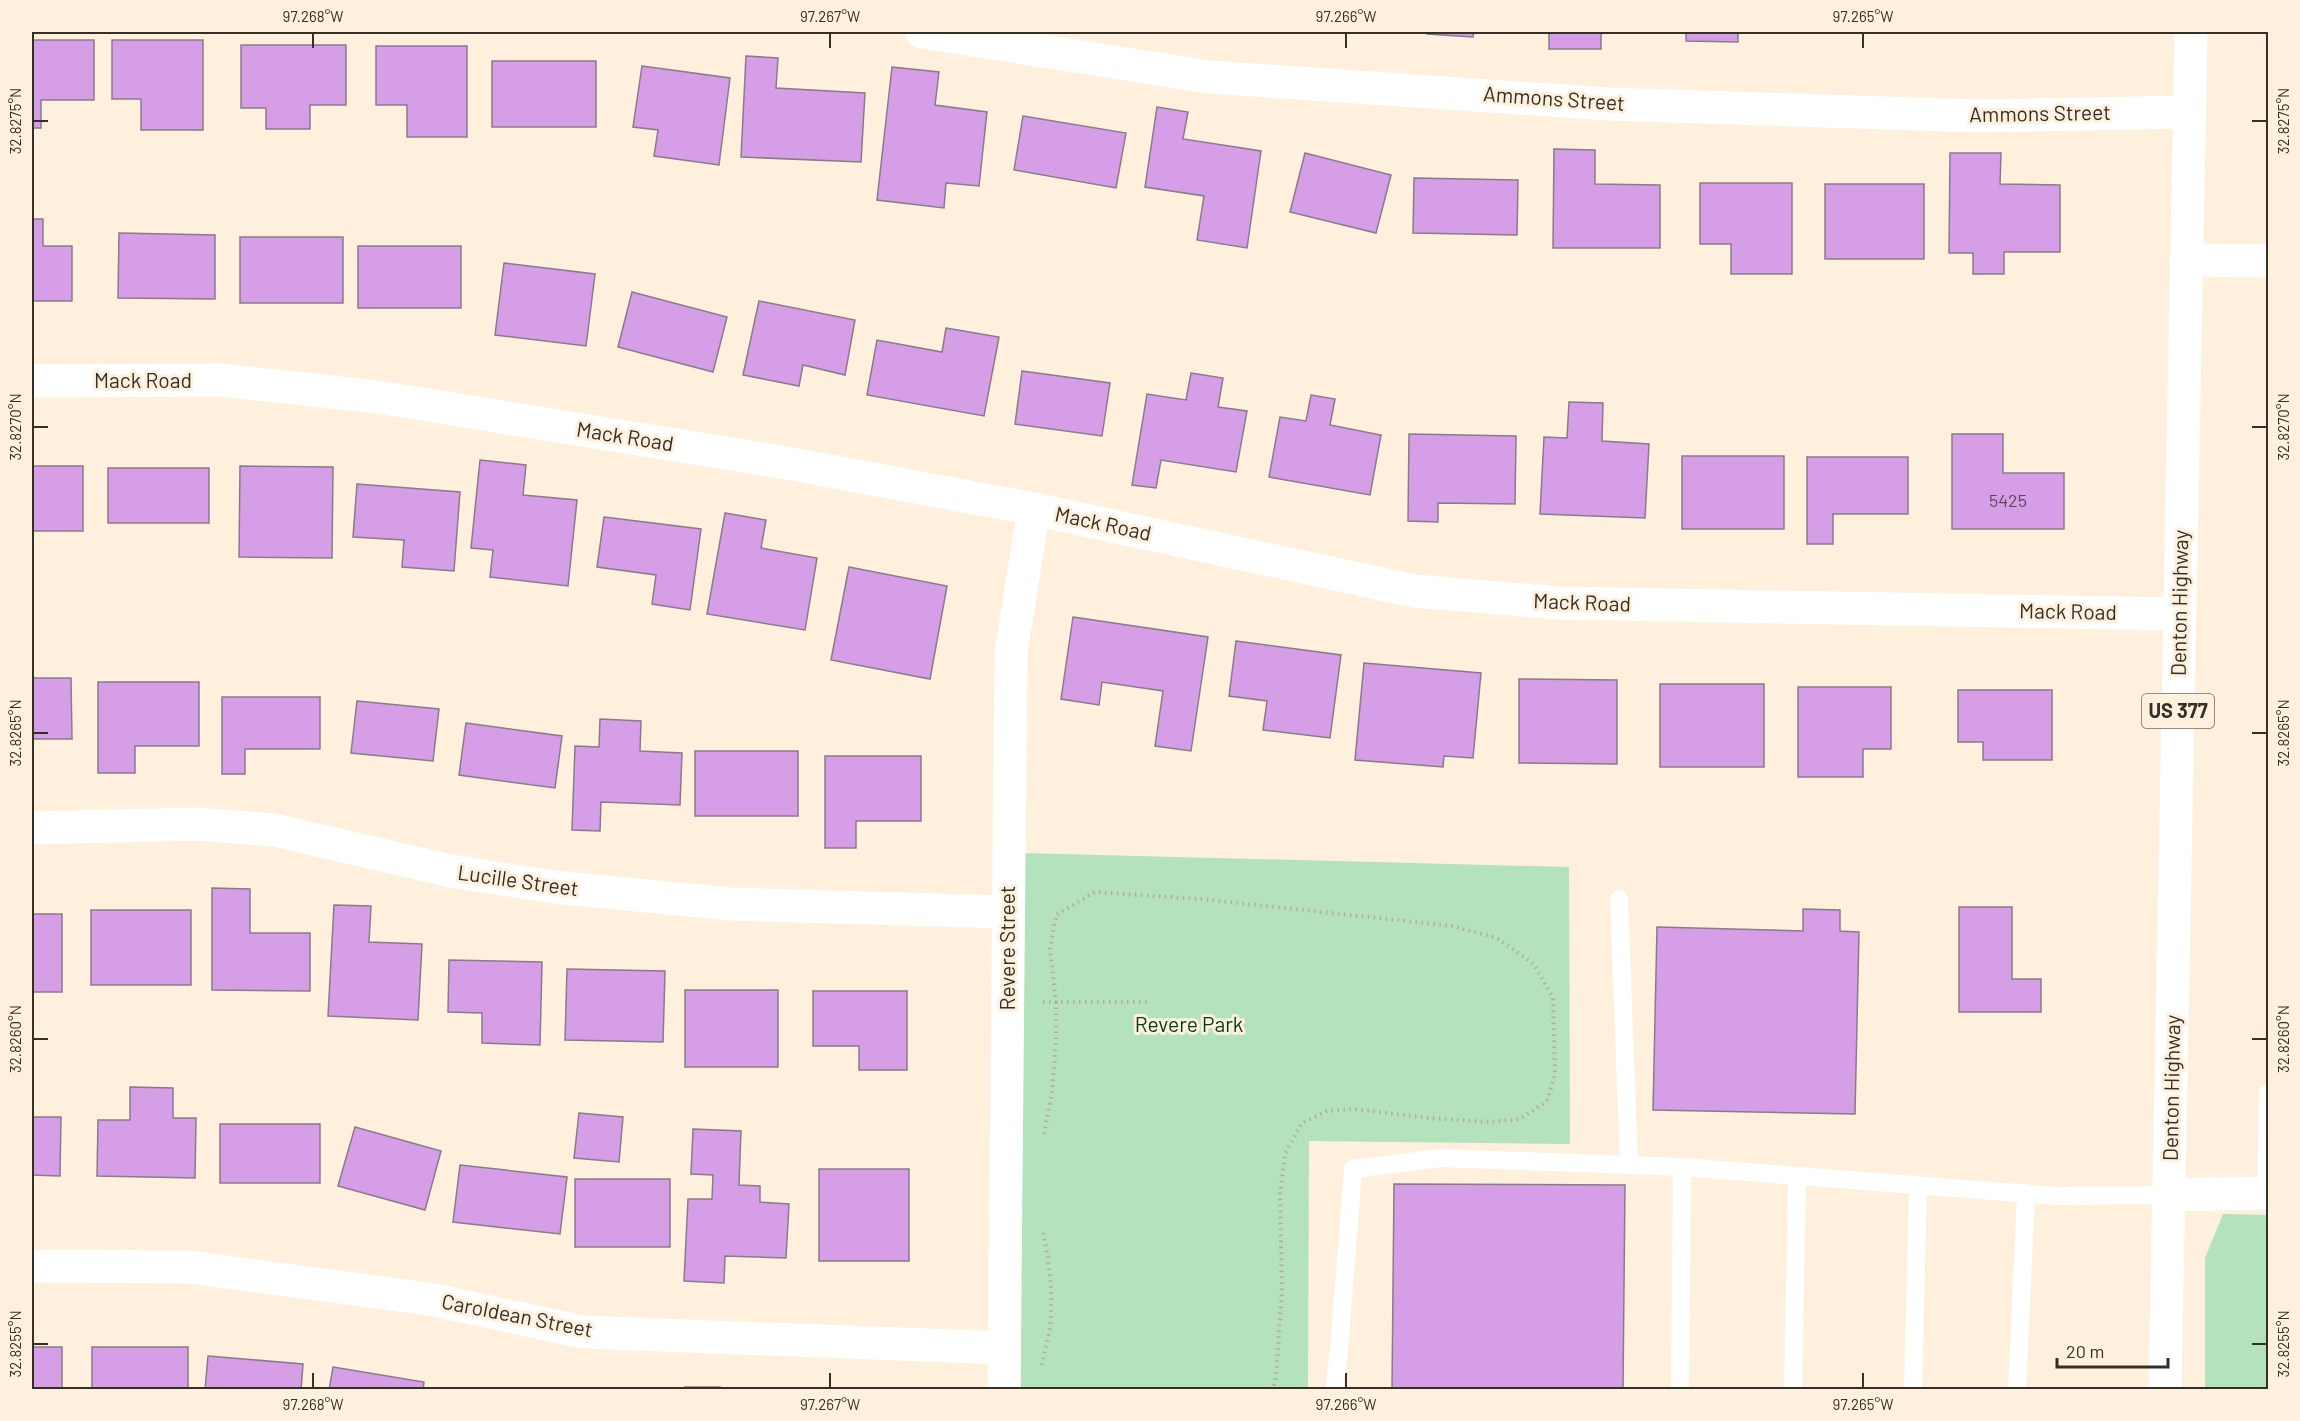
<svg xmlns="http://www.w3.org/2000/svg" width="2300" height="1421" font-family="Barlow,sans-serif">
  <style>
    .green { fill: #b3e2bc }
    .building { fill: #d59ee6; stroke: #887b8c; stroke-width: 1.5 }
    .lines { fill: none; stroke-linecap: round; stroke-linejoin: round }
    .path { stroke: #b6ac9c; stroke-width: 4; stroke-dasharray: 1.5 4.5; stroke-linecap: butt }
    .service { stroke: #fff; stroke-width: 18 }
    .minor { stroke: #fff; stroke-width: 33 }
    .primary { stroke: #fff; stroke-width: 33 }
    .ticks { fill: none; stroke: #342f27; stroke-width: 2 }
    .labels { text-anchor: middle; stroke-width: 6; stroke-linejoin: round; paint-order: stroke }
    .number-label { font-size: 18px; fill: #5c4b57 }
    .shield { fill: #fef0dc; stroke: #71695d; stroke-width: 1.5 }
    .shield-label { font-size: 20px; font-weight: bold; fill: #342f27 }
    .street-label { font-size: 21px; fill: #342f27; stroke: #fef0dc }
    .park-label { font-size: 21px; fill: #003d16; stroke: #fef0dc }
    .neatline { fill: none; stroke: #342f27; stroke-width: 2 }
    .ticks-label { font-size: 15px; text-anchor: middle; fill: #342f27 }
  </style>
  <rect width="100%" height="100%" fill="#fef0dc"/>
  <path class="green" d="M1022,853L1569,867L1570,1144L1309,1141L1308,1389L1021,1390Z
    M2223,1214L2268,1215V1389H2205V1258Z"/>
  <path class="building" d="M1427,32H1474L1473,37L1427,34Z
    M1549,32H1601V49H1549Z
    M1686,32H1738V42L1686,41Z
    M32,40H94V100H41V128H32Z
    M112,40H203V130H141V99H112Z
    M241,45H346V105H310V129H266V108H241Z
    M376,46H467V137H407V105H376Z
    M746,56L778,58L776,88L865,93L861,162L741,157Z
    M492,61H596V127H492Z
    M642,66L730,78L719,165L654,156L658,130L633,127Z
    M892,67L939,72L935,105L987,112L979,186L946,183L944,208L877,200Z
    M1157,107L1188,112L1183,139L1261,151L1247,248L1197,240L1204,196L1145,187Z
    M1023,116L1126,133L1116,188L1014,170Z
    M1554,149L1595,150V184L1660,185V248H1553Z
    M1305,153L1391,175L1376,233L1290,212Z
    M1950,153H2001L2000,184L2060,185V252H2004V274H1973V253H1949Z
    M1414,178L1518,180L1517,235L1413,233Z
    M1700,183H1792V274H1731V244H1700Z
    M1825,184H1924V259H1825Z
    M32,219H43V246H72V301H32Z
    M119,233L215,235V299L118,298Z
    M240,237H343V303H240Z
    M358,246H461V308H358Z
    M504,263L595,274L586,346L495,335Z
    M632,292L727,317L713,372L618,347Z
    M759,301L855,320L845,375L803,365L799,386L743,375Z
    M946,328L999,337L984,416L867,395L877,340L942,352Z
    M1022,371L1110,383L1102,436L1015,424Z
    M1191,373L1223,378L1218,407L1247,411L1236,472L1161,460L1156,488L1132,485L1147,394L1186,400Z
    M1311,395L1335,399L1330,425L1381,435L1370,495L1269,477L1280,417L1306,421Z
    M1569,402L1603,403L1602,441L1649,444L1645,518L1540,514L1544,437L1567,438Z
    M1409,434L1516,436L1515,504L1438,503V522L1408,521Z
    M1952,434H2003V473H2064V529H1952Z
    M1682,456H1784V529H1682Z
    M1807,457H1908V514H1833V544H1807Z
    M480,460L526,465L523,495L577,500L568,586L490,577L493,550L471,548Z
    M32,466H83V531H32Z
    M240,466L333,467L332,558L239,557Z
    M108,468H209V523H108Z
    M357,484L460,492L454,571L402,567L404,540L353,537Z
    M725,513L766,520L761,548L817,558L805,630L707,614Z
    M604,517L701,529L690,610L652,604L656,575L597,567Z
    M849,567L947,586L930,679L831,660Z
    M1073,617L1208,637L1191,751L1155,746L1163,691L1102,682L1099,705L1061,699Z
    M1236,641L1341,655L1330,738L1263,730L1267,701L1229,696Z
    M1364,663L1481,673L1473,758L1444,756L1443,767L1355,760Z
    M32,678H71L72,739H32Z
    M1519,679L1617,680V764L1519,763Z
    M98,682H199V746H135V773H98Z
    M1660,684H1764V767H1660Z
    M1798,687H1891V749H1863V777H1798Z
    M1958,690H2052V760H1983V742H1958Z
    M222,697H320V749H245V774H222Z
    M357,701L439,709L433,761L351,753Z
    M600,719L641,721L640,751L682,753L680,805L601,802L600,831L572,830L575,746L599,747Z
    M466,723L562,736L555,788L459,775Z
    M695,751H798V816H695Z
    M825,756H921V821H856V848H825Z
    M212,888L250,889V933H310V991L212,990Z
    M334,905L371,906L369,942L422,944L418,1020L328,1016Z
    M1959,907H2012V979H2041V1012H1959Z
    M1803,909L1840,910V931L1859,932L1855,1114L1653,1110L1657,927L1803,931Z
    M91,910H191V985H91Z
    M32,914H62V992H32Z
    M449,960L542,962L540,1045L482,1043V1013L448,1012Z
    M567,969L665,971L663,1042L565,1040Z
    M685,990H778V1067H685Z
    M813,991H907V1070H859V1046H813Z
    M130,1087L173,1088V1118H196L195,1178L97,1176L98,1120H130Z
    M579,1113L623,1117L619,1162L574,1158Z
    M32,1117H61L60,1176L32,1175Z
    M220,1124H320V1183H220Z
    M355,1127L441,1151L425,1210L338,1186Z
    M693,1129L741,1131L739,1185L760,1186V1202L789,1204L786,1258L725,1256L724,1283L684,1281L688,1199H712L713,1175L691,1174Z
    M460,1165L567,1177L560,1234L453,1222Z
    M819,1169H909V1261H819Z
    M575,1179H670V1247H575Z
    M1394,1184L1625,1185L1623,1390H1392Z
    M32,1347H62V1390H32Z
    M92,1347H188V1390H92Z
    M208,1356L303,1364L301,1390H205Z
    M333,1367L424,1382L423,1390H329Z
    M685,1387H720V1390H685Z"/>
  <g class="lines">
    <path class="path" d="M1043,1002H1147
      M1044,1134L1052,1093L1056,1040V1002L1050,949L1056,915L1095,892L1201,899L1452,926L1497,938L1534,964L1553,998L1555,1074L1547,1101L1520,1119L1489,1122L1429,1118L1353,1109L1327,1111L1302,1123L1285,1154L1280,1194L1282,1289L1276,1376L1273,1390
      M1042,1365C1044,1352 1048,1340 1050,1327C1053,1296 1050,1264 1043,1233"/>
    <path class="service" d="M1619,899L1629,1165
      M2266,1193L2268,1093
      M1334,1390L1339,1351L1353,1169L1441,1158L1682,1167
      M1680,1390L1682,1167L2057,1196L2170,1195
      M1793,1390L1797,1176
      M1913,1390L1918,1185
      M2017,1390L2026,1193"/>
    <path class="minor" d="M922,32L1209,77L1608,104L1978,116L2189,112
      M2186,260L2268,261
      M32,381L220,380L378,397L781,462L1034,509L1414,591L1559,603L2180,614
      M32,828L196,824L274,830L451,871L554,887L730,904L1008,912
      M2170,1195L2268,1193
      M32,1266L189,1267L435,1300L582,1332L1004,1348
      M1004,1390L1011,652L1034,509"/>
    <path class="primary" d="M2165,1390L2191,32"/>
  </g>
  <path class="ticks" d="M313,33V48M830,33V48M1346,33V48M1863,33V48M33,121H48M2252,121H2267M33,427H48M2252,427H2267M33,733H48M2252,733H2267M33,1039H48M2252,1039H2267M33,1344H48M2252,1344H2267M313,1373V1388M830,1373V1388M1346,1373V1388M1863,1373V1388"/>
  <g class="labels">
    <g class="number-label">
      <text x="2008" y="507">5425</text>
    </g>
    <rect class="shield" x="2142" y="694" width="72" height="34" rx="4.5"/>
    <g class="shield-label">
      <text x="2178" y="718">US 377</text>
    </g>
    <g class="street-label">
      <text transform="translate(1554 99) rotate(4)" y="7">Ammons Street</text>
      <text transform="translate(2040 114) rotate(-1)" y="7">Ammons Street</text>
      <text x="143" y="388">Mack Road</text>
      <text transform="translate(625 437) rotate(9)" y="7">Mack Road</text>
      <text transform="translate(1103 524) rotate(12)" y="7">Mack Road</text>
      <text transform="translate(1582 603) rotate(2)" y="7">Mack Road</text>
      <text transform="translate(2180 603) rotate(-89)" y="7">Denton Highway</text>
      <text transform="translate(2068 612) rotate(1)" y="7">Mack Road</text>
      <text transform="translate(518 881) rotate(8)" y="7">Lucille Street</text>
      <text transform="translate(1008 948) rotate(-90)" y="7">Revere Street</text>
      <text transform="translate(2172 1088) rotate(-89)" y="7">Denton Highway</text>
      <text transform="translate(517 1316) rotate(11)" y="7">Caroldean Street</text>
    </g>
    <g class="park-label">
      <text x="1189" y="1032">Revere Park</text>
    </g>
  </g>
  <rect width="2300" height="1421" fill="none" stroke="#fef0dc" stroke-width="66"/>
  <path d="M2057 1358v9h111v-9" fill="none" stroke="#342f27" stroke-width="3"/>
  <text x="2066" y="1358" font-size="18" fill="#342f27" stroke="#fef0dc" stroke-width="4.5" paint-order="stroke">20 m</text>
  <rect x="33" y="33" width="2234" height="1355" class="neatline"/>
  <g class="ticks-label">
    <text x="313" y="22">97.268°W</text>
    <text x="830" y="22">97.267°W</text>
    <text x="1346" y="22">97.266°W</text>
    <text x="1863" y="22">97.265°W</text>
    <text transform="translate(16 121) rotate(-90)" y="5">32.8275°N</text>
    <text transform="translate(2284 121) rotate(-90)" y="5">32.8275°N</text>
    <text transform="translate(16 427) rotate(-90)" y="5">32.8270°N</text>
    <text transform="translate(2284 427) rotate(-90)" y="5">32.8270°N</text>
    <text transform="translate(16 733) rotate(-90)" y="5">32.8265°N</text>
    <text transform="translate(2284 733) rotate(-90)" y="5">32.8265°N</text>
    <text transform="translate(16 1039) rotate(-90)" y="5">32.8260°N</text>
    <text transform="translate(2284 1039) rotate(-90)" y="5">32.8260°N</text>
    <text transform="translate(16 1344) rotate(-90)" y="5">32.8255°N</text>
    <text transform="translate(2284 1344) rotate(-90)" y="5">32.8255°N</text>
    <text x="313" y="1410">97.268°W</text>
    <text x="830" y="1410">97.267°W</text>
    <text x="1346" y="1410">97.266°W</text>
    <text x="1863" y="1410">97.265°W</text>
  </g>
</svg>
